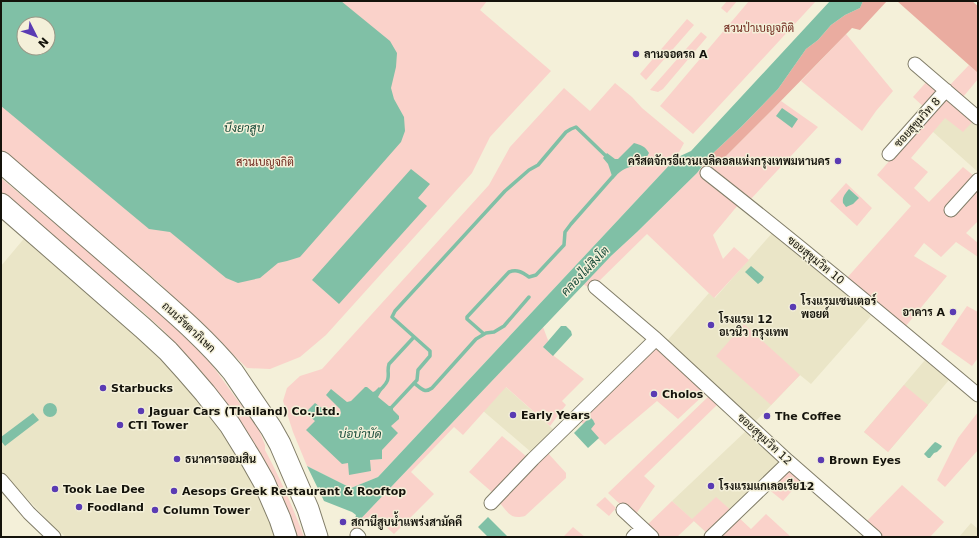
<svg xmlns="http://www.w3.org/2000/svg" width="979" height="538" font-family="'DejaVu Sans',Sarabun,sans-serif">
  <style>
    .built { fill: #eae5c7 }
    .green { fill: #fad2ca; fill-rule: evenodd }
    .forest { fill: #eaaca0 }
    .water { fill: #80c0a6; fill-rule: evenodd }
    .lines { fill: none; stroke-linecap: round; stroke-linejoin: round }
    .stream { stroke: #80c0a6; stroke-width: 3.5 }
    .street-casing { stroke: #817d68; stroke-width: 15 }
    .primary-casing { stroke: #817d68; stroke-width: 23 }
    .street { stroke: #fff; stroke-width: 13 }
    .primary { stroke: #fff; stroke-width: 21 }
    .poi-dot { fill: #5a3bb3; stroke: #f4f0d9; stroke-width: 1.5 }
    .labels { text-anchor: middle; stroke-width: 3; stroke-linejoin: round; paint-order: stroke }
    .park-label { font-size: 11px; fill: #6d251a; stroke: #f4f0d9 }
    .poi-label { font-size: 11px; font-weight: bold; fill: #14130b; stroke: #f4f0d9; text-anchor: start }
    .street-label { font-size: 11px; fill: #14130b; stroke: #f4f0d9 }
    .water-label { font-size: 12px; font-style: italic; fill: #174b39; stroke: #f4f0d9 }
  </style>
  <rect width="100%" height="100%" fill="#f4f0d9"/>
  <path class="built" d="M946,96L978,123V172L923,123Z
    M773,232L841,287L871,316L811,384L800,375L754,423L666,342L709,293L715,298Z
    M27,235L206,396L284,537H66L54,527L1,471V266Z
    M925,360L949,380L888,452L864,432Z
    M498,380L554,430L531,452L475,404Z
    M747,430L781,465L709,535L672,501Z
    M971,523L978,529V537H959Z"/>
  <path class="green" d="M1,1H487L480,10L551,71L490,137L472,173L326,335L300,357L270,369L247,368L158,282L1,150ZM24,24H48V48H24Z
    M727,1H737L727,13L721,8Z
    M749,1H816L693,134L660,106Z
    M687,19L694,25L646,80L640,74Z
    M701,32L707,37L663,89L658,92L650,90Z
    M846,34L893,91L876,111L862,131L801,81Z
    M969,65L978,73V79L963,97L950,85Z
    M928,80L940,90L925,108L913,97Z
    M615,83L632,97L642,108L684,143L676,158L378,477L351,488L307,466L293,432L283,401L287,388L300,376L322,369L489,185L510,147L564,88L590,111Z
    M946,96L974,120L963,132L945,118L911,158L928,172L914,188L929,202L963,167L974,176L945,209L952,216L977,189L978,190V221L966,233L978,243V257L956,242L941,257L924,243L914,256L947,276L905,327L846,279L911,206L877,175Z
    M781,101L818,127L750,200L738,205L713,235L723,259L734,247L749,260L714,298L647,234L591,289L583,284L611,256L637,232L697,173L710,156L721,161Z
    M1,178L146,300L186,337L212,365L238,401L259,430L265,445V450C280,478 293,507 304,537H295L224,401L201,371L163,330L142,311L1,192Z
    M846,183L872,208L857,226L830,201Z
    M967,306L978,312V358L972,366L941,344Z
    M744,324L800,375L771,405L716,356Z
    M543,327L554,356L584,379L562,401L566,405L550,426L506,387L463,435L454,427L411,472L434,494L394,534L372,514L353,533V527Z
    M656,344L707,392L678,419L657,401L605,445L579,420Z
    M904,385L928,405L888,452L864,432Z
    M710,395L719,403L644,476L655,486L634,517L608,493Z
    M978,412V450L945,487L937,480L958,438Z
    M502,436L527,457L493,493L469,472Z
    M547,452L566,473V478L525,516C510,520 508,512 499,502Z
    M787,469L803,478L783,501L767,488Z
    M902,485L944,522L930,537H881L865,523Z
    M605,497L616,508L609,516L596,505Z
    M716,497L733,512L709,535L694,521L677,537H657L645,527L672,501L692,519Z
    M766,514L790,536L789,537H715L737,516L751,529Z
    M573,527L585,537H563Z"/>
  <path class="forest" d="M863,1H887L860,30L852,28L774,108L721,161L710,156L741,127L778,89L806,49L818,40L831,25L845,15L860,8Z
    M897,1H972L978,6V73Z"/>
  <path class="water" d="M1,1H341L390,41L397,53L396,67L391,88L394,99L404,117L405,131L401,142L300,257L287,261L278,263L260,278L238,283L226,278L170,232L149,229L1,106ZM24,24H48V48H24Z
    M830,1H863L860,8L845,15L831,25L818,40L806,49L778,89L741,127L710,156L697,173L637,232L611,256L353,527L356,515L352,512L324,501L307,466L351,488L378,477L676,158L691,151Z
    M782,108L798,119L792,128L776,116Z
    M634,143C641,145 645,146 649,153C641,169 632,163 620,172C617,174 615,177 613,179L608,164L603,158L607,153L615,159H618Z
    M411,169L430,184L418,198L427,206L339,304L312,280Z
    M849,189L859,198L853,204L846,207L843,203C842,197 845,194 849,189Z
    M751,266L764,277L762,281L758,284L745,272Z
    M561,326H566L571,331L572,335L553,356L543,347Z
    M365,387H367L373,392L375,391L379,387L382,390L378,397L389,406H391L393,408V410L399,416V419L391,426L398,433L382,450V459L370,460L371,471L349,475L348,463L342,464L306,430L315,421L307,414V411L315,403L334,417H338L341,413L340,409L326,395L331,389L347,402L351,401Z
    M43 410a7 7 0 1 1 14 0a7 7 0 1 1-14 0Z
    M33,413L39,420L5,446L1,441V437Z
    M590,417L593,420L595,424L591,429L599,438L588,448L574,433Z
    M935,442C938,443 939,444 942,446L941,448L937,452L934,453L930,458H928L924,454L932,445Z
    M488,517L508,537H488L478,527Z"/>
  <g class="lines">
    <path class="stream" d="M484,334L467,319V317L509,272C517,269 522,272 529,277L536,275L564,245L565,232L571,224L615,174
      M414,383C421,388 424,394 432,388L476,339L486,333L494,332L504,326L529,297
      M378,392C382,388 388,383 388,378C389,372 387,371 389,364L414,337
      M390,409L417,380L418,370L430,356V351L392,317L395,311L505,191L529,170L538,165L566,132L571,129L576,127L608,158"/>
    <defs>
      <path id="street" d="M915,64L978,118
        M889,154L946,90
        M707,173C799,245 889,320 978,395
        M951,210L978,180
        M595,287L656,339L788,461L875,537
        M1,480L29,513L54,537
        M491,503L533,459L656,339
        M623,510L652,537
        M357,535L359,537
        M633,537L642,528
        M711,537L789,462"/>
      <path id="primary" d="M1,162C48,203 95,243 141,283C173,311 206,339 233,372L271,428L280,444L308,509L317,537
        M1,204L143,328L168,351L186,371L205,393L230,425L251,459L264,482L280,519L286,537"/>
    </defs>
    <use href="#street" class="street-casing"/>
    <use href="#primary" class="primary-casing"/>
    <use href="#street" class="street"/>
    <use href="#primary" class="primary"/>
  </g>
  <g class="poi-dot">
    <circle cx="636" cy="54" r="4"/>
    <circle cx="838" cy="161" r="4"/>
    <circle cx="793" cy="307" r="4"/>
    <circle cx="953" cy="312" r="4"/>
    <circle cx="711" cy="325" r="4"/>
    <circle cx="103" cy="388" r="4"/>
    <circle cx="654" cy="394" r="4"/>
    <circle cx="141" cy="411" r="4"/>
    <circle cx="513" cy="415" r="4"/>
    <circle cx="767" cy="416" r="4"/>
    <circle cx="120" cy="425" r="4"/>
    <circle cx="177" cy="459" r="4"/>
    <circle cx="821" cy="460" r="4"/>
    <circle cx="711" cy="486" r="4"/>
    <circle cx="55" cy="489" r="4"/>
    <circle cx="174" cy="491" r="4"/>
    <circle cx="79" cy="507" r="4"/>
    <circle cx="155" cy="510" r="4"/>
    <circle cx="343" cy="522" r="4"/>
  </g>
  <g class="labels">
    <g class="park-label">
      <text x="759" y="32">สวนป่าเบญจกิติ</text>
      <text x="265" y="166">สวนเบญจกิติ</text>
    </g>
    <g class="poi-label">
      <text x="644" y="58">ลานจอดรถ A</text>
      <text x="830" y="165" text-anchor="end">คริสตจักรอีแวนเจลิคอลแห่งกรุงเทพมหานคร</text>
      <text x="801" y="305">โรงแรมเซนเตอร์<tspan x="801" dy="13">พอยต์</tspan></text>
      <text x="945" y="316" text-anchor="end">อาคาร A</text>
      <text x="719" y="323">โรงแรม 12<tspan x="719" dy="13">อเวนิว กรุงเทพ</tspan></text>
      <text x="111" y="392">Starbucks</text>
      <text x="662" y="398">Cholos</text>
      <text x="149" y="415">Jaguar Cars (Thailand) Co.,Ltd.</text>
      <text x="521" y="419">Early Years</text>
      <text x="775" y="420">The Coffee</text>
      <text x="128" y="429">CTI Tower</text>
      <text x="185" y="463">ธนาคารออมสิน</text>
      <text x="829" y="464">Brown Eyes</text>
      <text x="719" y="490">โรงแรมแกเลอเรีย12</text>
      <text x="63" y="493">Took Lae Dee</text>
      <text x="182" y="495">Aesops Greek Restaurant &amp; Rooftop</text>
      <text x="87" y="511">Foodland</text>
      <text x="163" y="514">Column Tower</text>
      <text x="351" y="526">สถานีสูบน้ำแพร่งสามัคคี</text>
    </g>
    <g class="street-label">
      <text transform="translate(917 122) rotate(-48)" y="4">ซอยสุขุมวิท 8</text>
      <text transform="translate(816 260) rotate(39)" y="4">ซอยสุขุมวิท 10</text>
      <text transform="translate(189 327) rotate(43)" y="4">ถนนรัชดาภิเษก</text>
      <text transform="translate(765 439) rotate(43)" y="4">ซอยสุขุมวิท 12</text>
    </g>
    <g class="water-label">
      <text x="244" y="132">บึงยาสูบ</text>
      <text transform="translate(585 271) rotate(-46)" y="4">คลองไผ่สิงโต</text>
      <text x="360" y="438">บ่อบำบัด</text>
    </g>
  </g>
  <rect width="979" height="538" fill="none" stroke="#14130b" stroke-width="4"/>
  <g transform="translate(36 36) rotate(132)"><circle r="19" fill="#f4f0d9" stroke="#9a9887"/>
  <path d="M0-3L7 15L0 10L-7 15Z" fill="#5a3bb3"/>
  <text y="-6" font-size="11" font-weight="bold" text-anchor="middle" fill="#14130b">N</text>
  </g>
</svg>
